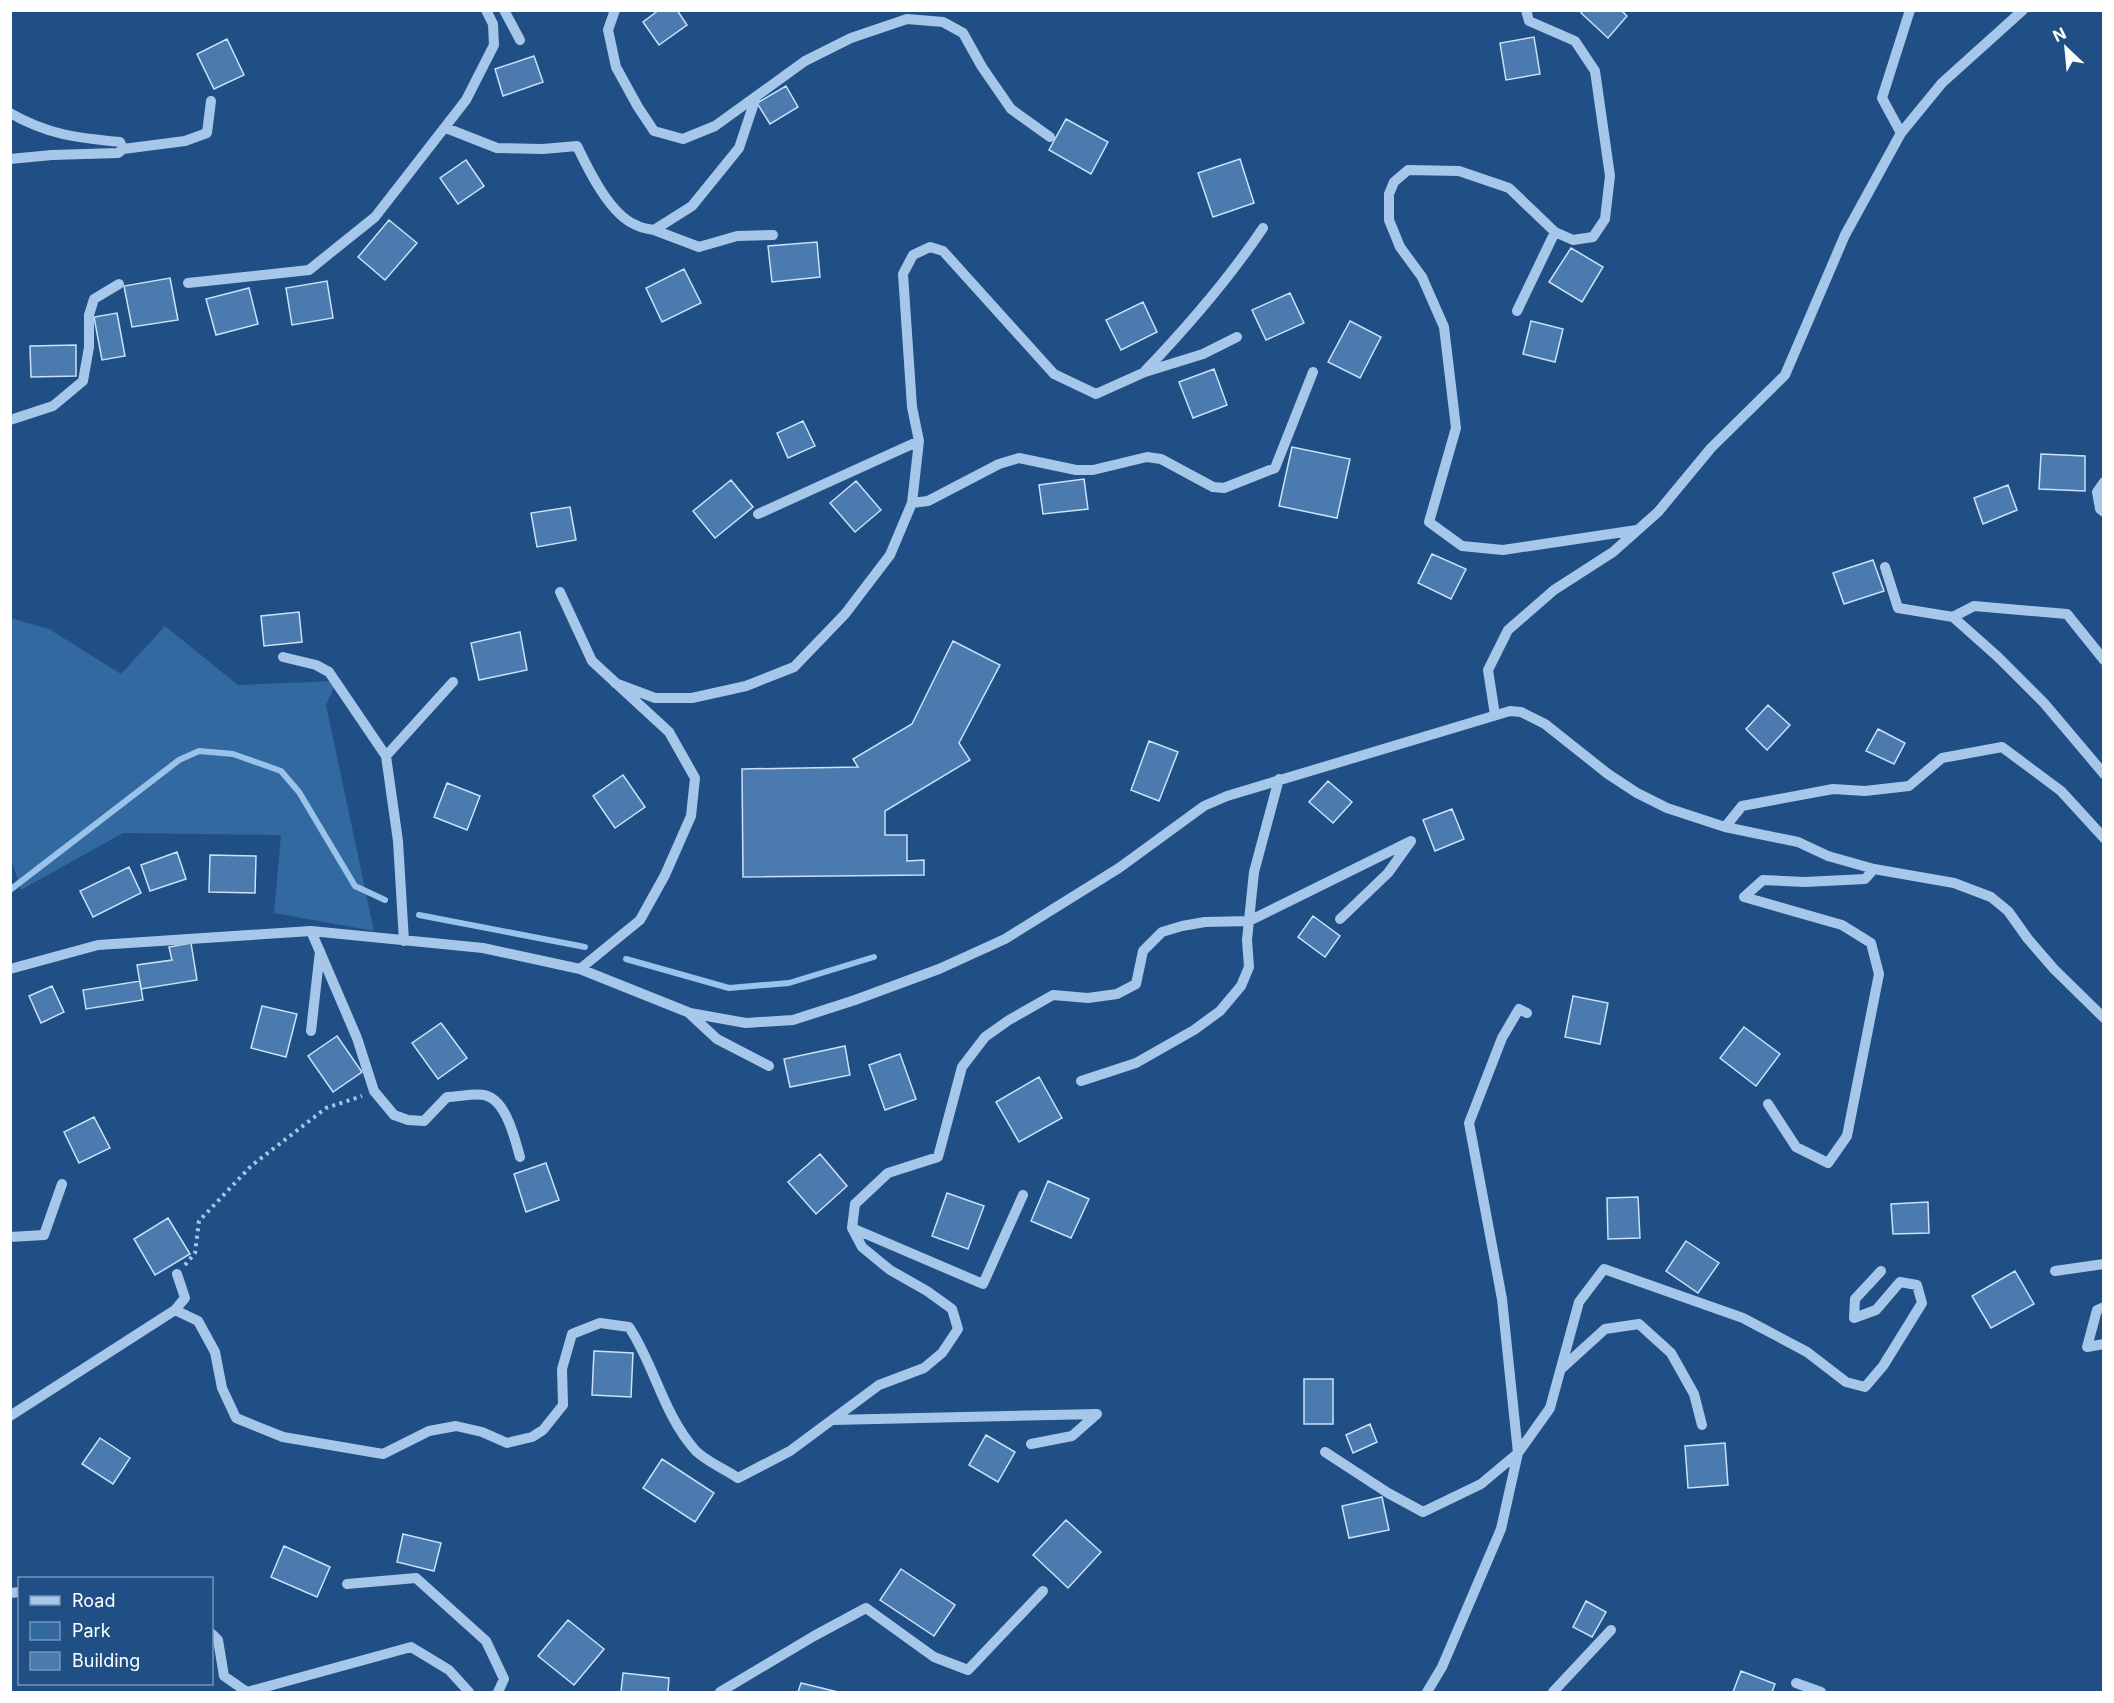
<svg xmlns="http://www.w3.org/2000/svg" width="2114" height="1703" font-family="Inter,sans-serif">
  <style>
    .green { fill: #3269a1 }
    .lines { fill: none; stroke-linecap: round; stroke-linejoin: round }
    .stream { stroke: #99c3eb; stroke-width: 6 }
    .building { fill: #4b7bae; stroke: #cae1f7; stroke-width: 1.5 }
    .path { stroke: #a6c7e9; stroke-width: 4; stroke-dasharray: 3 4.5; stroke-linecap: butt }
    .minor { stroke: #a6c7e9; stroke-width: 10 }
  </style>
  <rect width="100%" height="100%" fill="#1f4f84"/>
  <path class="green" d="M10,618L49,629L121,674L165,626L238,685L337,681L326,705L374,931L274,913L281,835L123,833L21,890L10,855Z"/>
  <g class="lines">
    <path class="stream" d="M10,890L179,760L199,751L233,754L281,771L299,792L355,886L385,900
      M419,915L585,947
      M626,959L729,988L789,983L874,957"/>
  </g>
  <path class="building" d="M659,10H677L687,25L659,45L643,22Z
    M1583,10H1621L1627,16L1608,38L1581,13Z
    M1534,37L1540,74L1506,80L1500,43Z
    M227,39L244,75L214,89L197,54Z
    M534,56L543,82L503,96L495,69Z
    M786,86L798,107L770,124L757,103Z
    M1066,119L1108,142L1091,174L1049,150Z
    M1240,159L1254,203L1213,217L1198,173Z
    M466,160L484,186L458,204L440,178Z
    M389,220L417,243L385,280L358,257Z
    M817,242L820,277L772,282L768,246Z
    M1571,248L1603,267L1582,302L1549,282Z
    M684,269L701,303L662,322L646,288Z
    M170,278L178,320L132,327L124,286Z
    M327,281L333,318L292,325L286,288Z
    M249,288L258,324L216,335L206,299Z
    M1290,293L1304,323L1266,340L1252,310Z
    M1143,302L1157,332L1121,350L1106,320Z
    M117,313L125,356L102,360L94,317Z
    M1350,321L1381,337L1360,378L1328,362Z
    M1531,321L1563,329L1555,362L1523,354Z
    M76,345V376L31,377L30,346Z
    M1214,369L1227,405L1193,418L1179,382Z
    M803,421L815,446L788,458L777,433Z
    M1292,447L1350,459L1337,518L1279,506Z
    M2041,454L2085,456V491L2039,489Z
    M1084,479L1088,509L1043,514L1039,485Z
    M731,480L753,507L715,538L693,511Z
    M856,481L881,510L855,532L830,503Z
    M2008,485L2017,510L1983,524L1974,498Z
    M570,507L576,540L537,547L531,513Z
    M1432,554L1466,569L1451,599L1418,583Z
    M1873,560L1884,591L1844,604L1833,573Z
    M299,612L302,642L264,646L261,616Z
    M520,632L527,670L479,680L471,643Z
    M953,641L1000,665L959,743L970,760L885,811V835H907V861L924,860V875L743,877L742,769L858,767L853,759L912,724Z
    M1768,705L1790,725L1767,750L1746,729Z
    M1878,729L1905,743L1894,764L1866,751Z
    M1149,741L1178,752L1159,801L1131,790Z
    M623,775L645,807L615,828L593,796Z
    M1328,781L1352,802L1333,823L1309,802Z
    M447,783L480,796L467,830L434,817Z
    M1452,809L1464,839L1435,851L1423,820Z
    M177,852L186,879L150,891L141,865Z
    M210,855L256,856L255,893L209,892Z
    M129,867L141,893L93,917L80,891Z
    M1313,916L1340,936L1325,957L1298,937Z
    M191,943L197,980L141,989L137,965L172,960L169,947Z
    M140,981L143,1000L86,1009L83,990Z
    M52,986L64,1012L41,1023L29,996Z
    M1573,996L1608,1003L1600,1044L1565,1037Z
    M262,1006L297,1014L286,1057L251,1048Z
    M441,1023L467,1058L438,1079L412,1043Z
    M1744,1027L1780,1054L1756,1086L1720,1058Z
    M337,1036L362,1072L333,1092L308,1056Z
    M845,1046L850,1075L790,1087L784,1059Z
    M900,1054L916,1099L885,1110L869,1065Z
    M1039,1077L1062,1118L1019,1142L996,1102Z
    M94,1117L110,1148L79,1163L64,1132Z
    M820,1154L847,1186L816,1214L788,1182Z
    M546,1163L559,1200L526,1212L514,1174Z
    M1048,1181L1089,1199L1071,1238L1031,1221Z
    M947,1193L984,1206L968,1249L932,1236Z
    M1638,1197L1640,1238L1608,1239L1607,1198Z
    M1928,1202L1929,1233L1893,1234L1891,1204Z
    M168,1218L190,1254L155,1275L134,1239Z
    M1686,1241L1719,1263L1698,1293L1666,1271Z
    M2015,1271L2034,1304L1991,1328L1972,1296Z
    M594,1351L633,1353L631,1397L592,1395Z
    M1304,1379H1333V1424H1304Z
    M1370,1424L1377,1442L1353,1453L1346,1435Z
    M986,1435L1015,1452L998,1482L969,1465Z
    M100,1438L130,1458L113,1484L82,1464Z
    M1725,1443L1728,1485L1688,1488L1685,1446Z
    M662,1459L714,1493L695,1522L643,1488Z
    M1382,1497L1389,1530L1349,1538L1342,1506Z
    M1066,1520L1101,1552L1068,1588L1033,1555Z
    M403,1534L441,1543L434,1571L397,1562Z
    M284,1546L330,1567L317,1597L271,1577Z
    M901,1569L955,1605L934,1636L880,1600Z
    M1586,1601L1606,1612L1592,1637L1573,1627Z
    M568,1620L604,1649L574,1685L538,1656Z
    M1741,1671L1775,1684L1772,1692H1733Z
    M623,1673L669,1678L668,1692H621Z
    M801,1683L838,1692H798Z"/>
  <g class="lines">
    <path class="path" d="M185,1265L195,1253L199,1221L251,1166L326,1108L362,1096"/>
    <path class="minor" d="M504,10L520,40
      M615,10L608,30L616,67L638,107L654,131L683,139L715,126L805,61L851,38L907,19L943,22L963,33L982,67L1011,109L1050,137
      M1526,10L1529,21L1575,41L1595,71L1610,176L1605,219L1593,237L1573,240L1555,232L1509,188L1459,171L1408,170L1394,182L1389,194V220L1400,247L1422,277L1444,327L1456,428L1429,522L1462,546L1503,550L1637,530
      M10,113C48,135 78,138 120,142L123,149
      M446,128L497,148L543,149L577,146C588,169 610,215 636,225C641,228 648,229 654,230L692,206L739,148L756,97
      M1901,133L1882,98L1910,10
      M10,159L52,155L118,153L123,149L185,141L207,133L211,101
      M654,230L699,247L737,236L773,235
      M188,283L309,270L375,217L466,100L494,45L493,24L486,10
      M1517,311L1555,232
      M1145,371C1188,326 1228,280 1263,228
      M10,420L53,406L83,381L89,347V315L94,299L119,284
      M2104,482L2097,492L2100,509L2104,512
      M912,503L928,501L999,464L1019,458L1076,470H1093L1147,457L1161,459L1213,487L1224,488L1275,468L1313,372
      M758,514L919,441
      M1885,567L1898,608L1953,617L1998,657L2044,703L2104,774
      M560,592L592,661L669,732L695,778L691,816L665,875L640,920L580,969
      M1953,617L1974,606L2067,614L2104,660
      M283,657L316,665L329,672L386,756L398,841L404,941
      M615,683L655,698H692L746,686L794,667L845,614L890,555L912,503L919,441L912,407L903,274L913,255L930,247L943,251L1054,374L1096,394L1145,372L1203,354L1237,337
      M1495,715L1488,670L1508,630L1554,590L1613,552L1658,512L1711,448L1785,375L1845,235L1901,133L1942,83L2023,10
      M386,756L453,682
      M1725,827L1742,806L1833,789L1865,791L1909,786L1942,758L2002,747L2061,791L2104,838
      M311,931L357,1038L374,1091L394,1115L408,1120L424,1121L447,1097C458,1097 473,1093 484,1095C506,1099 515,1139 520,1157
      M10,969L98,945L311,931L483,948L580,969L690,1013L746,1023L793,1020L855,1000L939,969L1005,939L1119,868L1204,806L1227,796L1510,711L1521,712L1545,724L1608,774L1637,793L1667,808L1725,827L1798,842L1828,856L1874,869L1954,883L1991,897L2008,911L2028,939L2054,969L2104,1018
      M690,1014L717,1039L769,1066
      M311,1031L320,951
      M1081,1081L1136,1063L1194,1030L1220,1011L1241,986L1249,967L1247,940L1254,872L1279,779
      M1768,1104L1796,1147L1828,1163L1847,1136L1879,974L1871,943L1842,925L1744,897L1763,880L1805,882L1865,879L1874,869
      M852,1228L983,1284L1023,1195
      M10,1237L44,1235L62,1184
      M2055,1271L2104,1264
      M2104,1307L2097,1310L2087,1347L2104,1344
      M175,1310L185,1298L177,1274
      M1561,1369L1605,1329L1639,1324L1671,1353L1694,1394L1702,1425
      M10,1416L175,1310L198,1321L215,1352L222,1388L236,1418L283,1437L383,1454L429,1431L456,1426L482,1432L507,1443L532,1437L543,1430L563,1405L562,1369L572,1334L600,1323L629,1327C655,1366 663,1414 695,1450C704,1460 726,1470 738,1478L790,1451L879,1385L924,1368L942,1353L958,1329L952,1309L927,1291L890,1270L862,1247L852,1228L855,1204L888,1173L938,1157L962,1067L985,1037L1009,1020L1053,995L1088,998L1117,994L1136,984L1143,951L1162,932L1182,926L1205,922L1249,921L1411,841L1388,873L1340,919
      M832,1420L1097,1414L1072,1436L1031,1444
      M1325,1452L1388,1493L1423,1512L1481,1484L1518,1453L1502,1299L1469,1123L1502,1038L1519,1009L1527,1013
      M347,1584L416,1578L486,1641L504,1679L498,1692
      M10,1593L20,1592
      M212,1634L218,1640L224,1676L247,1692L411,1647L449,1670L469,1692
      M1796,1683L1821,1692
      M720,1692L814,1636L866,1608L934,1657L968,1670L1043,1591
      M1427,1692L1442,1667L1501,1529L1518,1453L1550,1408L1579,1302L1604,1269L1743,1318L1807,1352L1846,1382L1865,1387L1883,1366L1922,1303L1917,1285L1900,1282L1876,1310L1854,1318L1855,1299L1881,1271
      M1553,1692L1611,1630"/>
  </g>
  <rect width="2114" height="1703" fill="none" stroke="#ffffff" stroke-width="24"/>
  <rect x="18" y="1577" width="195" height="108" fill="#1f4f84" stroke="#7995b5" stroke-width="1.5"/>
  <rect x="30" y="1596" width="30" height="9" fill="#a6c7e9" stroke="#7995b5" stroke-width="1.5"/>
  <text x="72" y="1607" font-size="18" fill="#ffffff">Road</text>
  <rect x="30" y="1622" width="30" height="18" fill="#3269a1" stroke="#7995b5" stroke-width="1.5"/>
  <text x="72" y="1637" font-size="18" fill="#ffffff">Park</text>
  <rect x="30" y="1652" width="30" height="18" fill="#4b7bae" stroke="#7995b5" stroke-width="1.5"/>
  <text x="72" y="1667" font-size="18" fill="#ffffff">Building</text>
  <g transform="translate(2066 48) rotate(334)" stroke="#1f4f84" stroke-width="4.5" paint-order="stroke">
  <path d="M0-4.5L10 22L0 15L-10 22Z" fill="#ffffff"/>
  <text y="-9" font-size="16" font-weight="bold" text-anchor="middle" fill="#ffffff">N</text>
  </g>
</svg>
